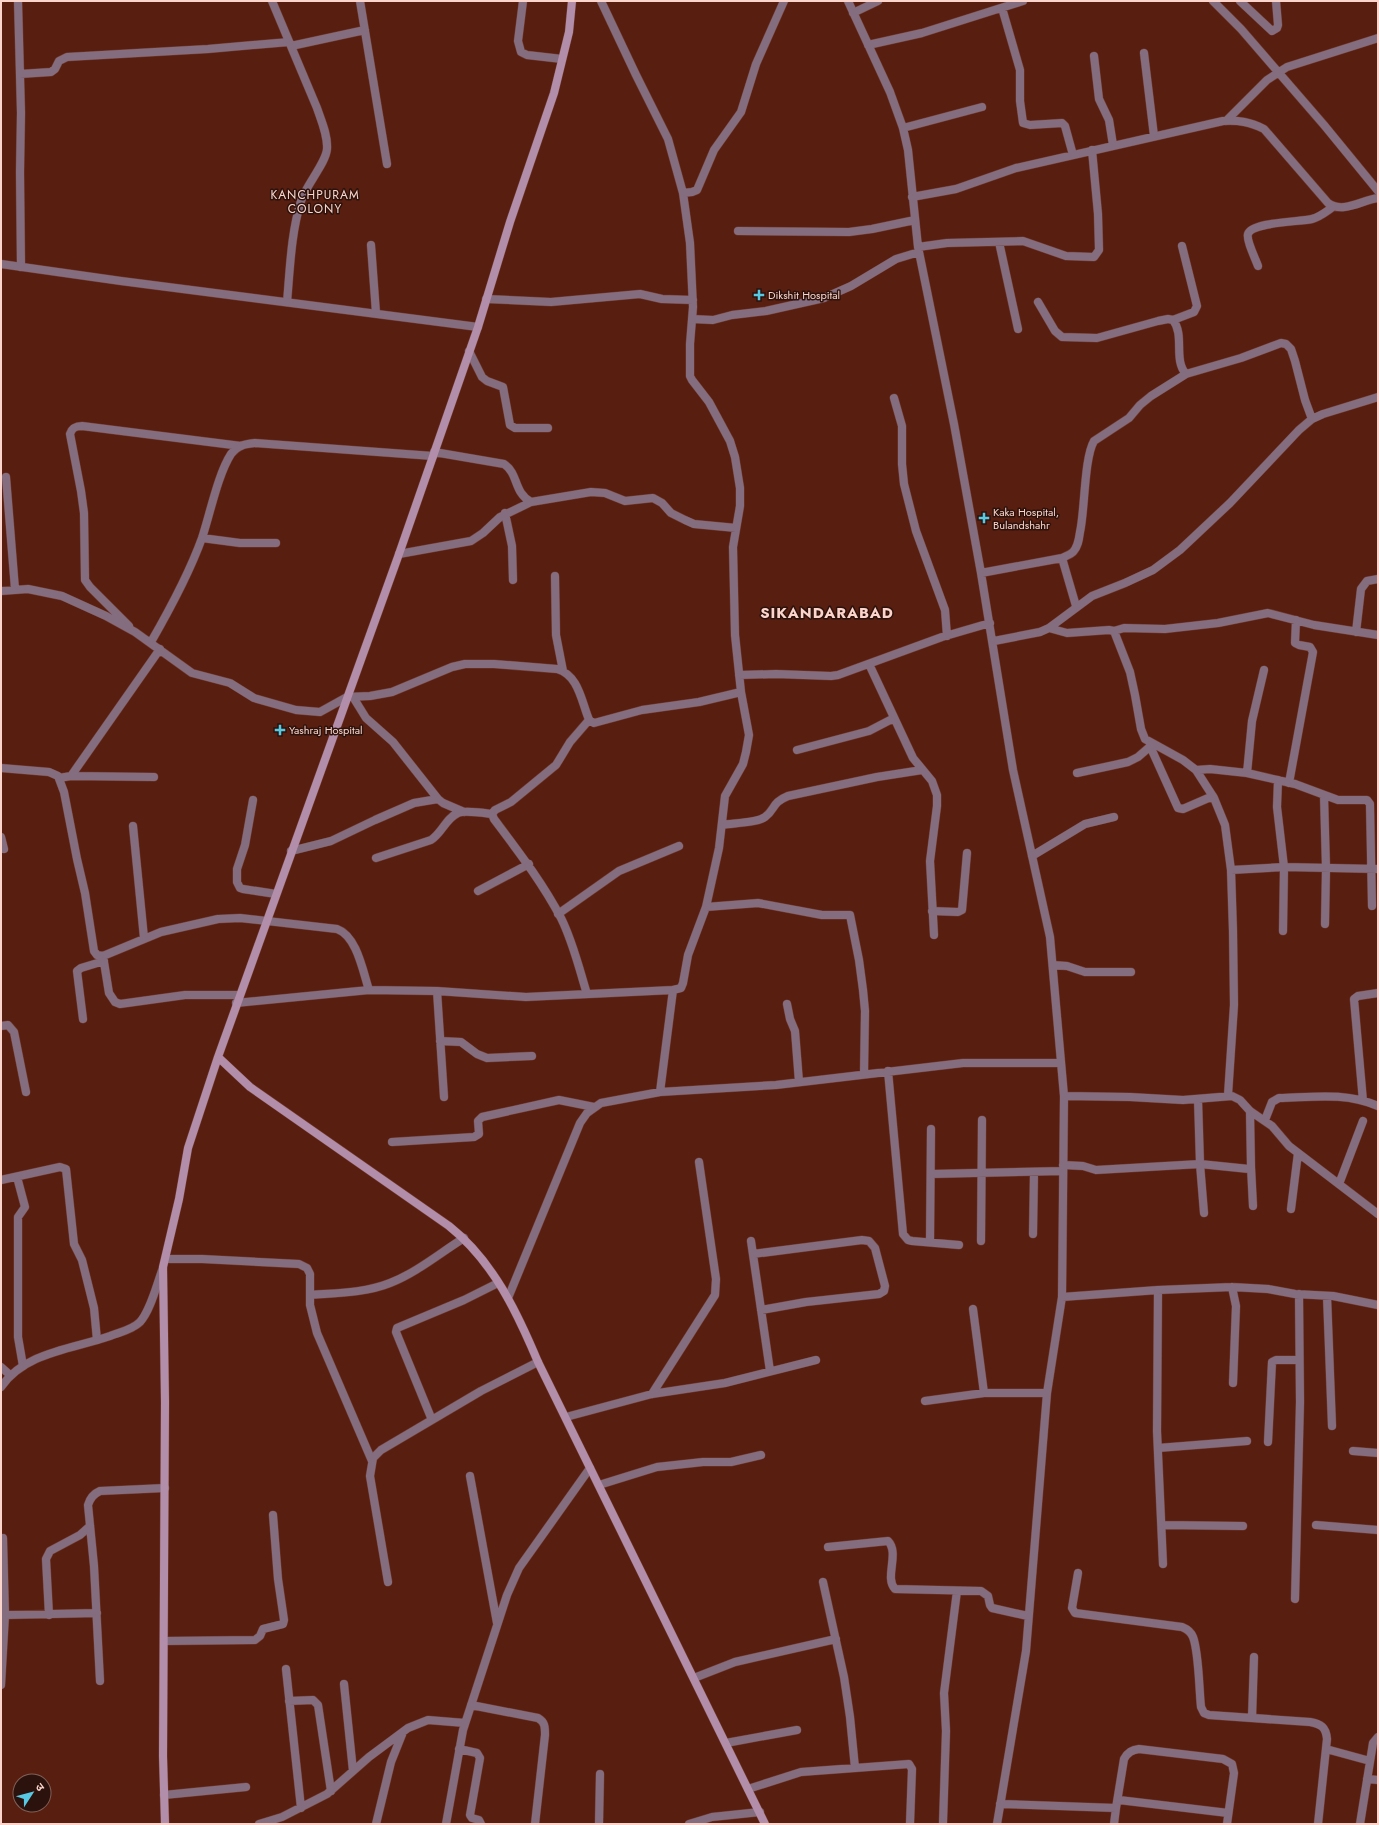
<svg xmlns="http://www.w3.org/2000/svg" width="1379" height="1825" font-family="Jost,'Noto Sans Devanagari',sans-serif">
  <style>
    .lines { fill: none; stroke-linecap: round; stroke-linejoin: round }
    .minor-casing { stroke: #723b2e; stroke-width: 9 }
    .tertiary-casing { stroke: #723b2e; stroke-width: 9 }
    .secondary-casing { stroke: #723b2e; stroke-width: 9 }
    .minor { stroke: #856d80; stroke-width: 8 }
    .tertiary { stroke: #856d80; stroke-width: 8 }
    .secondary { stroke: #b38eab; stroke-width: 8 }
    .poi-dot { fill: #57c9e2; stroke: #2c120c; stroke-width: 1.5 }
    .labels { text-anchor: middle; stroke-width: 3; stroke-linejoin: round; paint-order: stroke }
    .poi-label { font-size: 11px; fill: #fbd5cc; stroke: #2c120c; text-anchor: start }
    .neighbourhood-label { font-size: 12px; letter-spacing: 1px; fill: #fbd5cc; stroke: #2c120c }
    .district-label { font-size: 15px; font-weight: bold; letter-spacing: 1px; fill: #fbd5cc; stroke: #2c120c }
  </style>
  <rect width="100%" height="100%" fill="#581e10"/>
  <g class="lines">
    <defs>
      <path id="minor" d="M18,1L21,113L20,172L21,267
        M272,1L317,108C321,120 328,135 327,149C326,163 306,185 301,201C291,233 290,269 287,302
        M360,1L387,164
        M523,1L518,41L521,52L527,55L562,59
        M601,1L636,75L668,139L683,193L690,243L693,307L690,344V376L692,380L709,402L730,441L735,457L740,488V506L733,547L735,635L741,692
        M848,1L890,92L903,128L908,150L918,247L954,424L981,573L1013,770L1050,937L1064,1096L1062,1297L1047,1393L1026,1651L997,1824
        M1213,1L1241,29L1324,125L1378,191
        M1240,1L1272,31L1277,28L1278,25L1276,1
        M1002,8L1020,70V101L1023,123L1030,125L1062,123L1065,126L1073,155
        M853,13L878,1
        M868,45L922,33L1023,1
        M291,46L365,30
        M1144,53L1154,136
        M1094,56L1099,99L1109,120L1113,145
        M20,74L51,72L55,69L59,61L67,57L208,49L289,42
        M1226,121L1267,80L1287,67L1378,38
        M903,128L982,107
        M683,193L692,192L697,190L714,150L741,112L756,64L784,1
        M912,197L956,189L1016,168L1223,121C1239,120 1250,122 1264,129L1328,203C1343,214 1362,200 1378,198
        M738,231L849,232L872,229L915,220
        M999,242L1018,329
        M371,245L376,313
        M918,247L947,243L1023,241L1066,256L1094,257L1099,250L1098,214L1092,150
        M1258,266C1256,260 1246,240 1248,234C1252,222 1299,222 1312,219C1320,217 1327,211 1333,207
        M486,299L551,302L640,294L662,299L693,300
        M1038,302L1055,331L1062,337L1097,338L1158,321L1168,319L1173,320C1185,335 1173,360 1186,374L1241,358L1281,343L1286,344L1291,349L1295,361L1305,400L1312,419
        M692,319L713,320L732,315L766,311L824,298L851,286L896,259L919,252
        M1173,320L1194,312L1197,306L1182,246
        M469,351L482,377L487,381L503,387L510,425L515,428H548
        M894,398L902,426V464L904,484L916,531L945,610L947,636
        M434,452L504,464C519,474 513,492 531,502L591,492L605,493L625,501L653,498L662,503L671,513L685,520L694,524L736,528
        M6,477L15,589
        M505,513L512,546L513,580
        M202,538L240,543H276
        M399,554L471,541L483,533L500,517L531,502
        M1062,558L1076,606
        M981,573L1062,558C1066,556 1070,555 1073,552C1078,547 1079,539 1080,532C1085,510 1084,458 1094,441L1129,418L1140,405L1151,396L1186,374
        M555,576L556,635L563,671
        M1,591L28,589L62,596L106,616L135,632L192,673L230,683L254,698L296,710L320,712L347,697L370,696L392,692L452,667L465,664H494L557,669C578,675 581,699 588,717L589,720L594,723L642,710L699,702L741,692L749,735L746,752L743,764L725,796L719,848L706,907L688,955L683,983L681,988L673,990
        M129,626L90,587L85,580L84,513L81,491L70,434C72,428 75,426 82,426L241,446
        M1049,628L1067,633L1109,630L1114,631L1130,672L1135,695L1141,729L1145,739L1183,760L1196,770L1214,798L1225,825L1231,870L1233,931L1234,1005L1228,1095
        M1114,631L1124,628L1165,629L1218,623L1268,613L1314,625L1378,635
        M1356,632L1361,589L1367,581L1378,579
        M994,641L1040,632L1049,628L1092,596L1125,583L1153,570L1180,550L1230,503L1299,430L1312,419L1323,414L1378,397
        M151,642C170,609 189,574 202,538C210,514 218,474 231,454C238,445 245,444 255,443L433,456
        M869,664L913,758L932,781L937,795V806L930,861L934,935
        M739,675L776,674L831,676L838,675L942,637L990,623
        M353,697L366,718L393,742L438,799L443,803L464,812
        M1150,746L1178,808L1183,809L1213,796
        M797,750L869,731L894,718
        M1,768L49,772L58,776L64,792L77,859L85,893L94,951L97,955L103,956L161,932L218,919L240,918L337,929C357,936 363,972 369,990
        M1196,770L1210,769L1247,773L1295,784L1338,800H1367L1370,804L1372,906
        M1077,773L1128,762L1138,757L1153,744
        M1247,773L1252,721L1264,670
        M71,776L160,649
        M59,778L71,776L154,777
        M1278,780L1277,807L1284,867L1283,931
        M1289,783L1313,652L1310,647L1299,645L1295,643L1296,620
        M1324,795L1326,868L1325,924
        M253,800L245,845L237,869V882L240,888L243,889L276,894
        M722,825C733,823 757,823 765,817C776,809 771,803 788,796L877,777L922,770
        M133,826L144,938
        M1,837L4,849
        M291,851L331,841L375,820L414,803L438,799
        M1032,856L1085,824L1114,817
        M376,858L431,840C442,833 446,818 458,813C464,810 484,813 492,814
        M1231,870L1284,867L1378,869
        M478,891L529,864
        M706,907L758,903L822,915H850L859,960L863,990L865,1011L864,1074
        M932,911L958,912L962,910L967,853
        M558,914L619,871L679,846
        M103,956L109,993L115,1002L120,1004L185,995H239
        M1053,965L1067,966L1085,972H1131
        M437,991L444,1097
        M587,994C579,968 573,942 561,918C542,882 518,851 494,819L492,814L495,810L511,802L556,765L570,742L589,720
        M236,1003L369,990L437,991L526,997L673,990L660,1092
        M787,1004L790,1019L795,1031L799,1082
        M83,1019L77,971L81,968L104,961
        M1,1026L8,1025L14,1032L26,1092
        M440,1041L461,1042L477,1054L487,1058L532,1056
        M888,1071L903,1234L908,1240L912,1241L959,1245
        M1064,1096L1130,1097L1183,1100L1232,1096L1240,1100L1250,1111L1272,1126L1289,1146L1378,1214
        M1198,1099L1200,1164L1204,1213
        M1363,1101L1354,999L1358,996L1378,993
        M1265,1120L1272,1102L1279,1098C1314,1097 1345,1092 1378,1106
        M392,1142L474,1137L479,1134L478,1121L482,1117L559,1100L594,1107
        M1063,1165L1083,1166L1096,1170L1200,1164L1249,1169L1251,1167L1250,1111
        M1251,1167L1253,1206
        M931,1174L1063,1171
        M17,1177L25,1207L18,1217V1337L23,1366
        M1,1180L60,1167L66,1169L74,1244L82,1260L94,1308L97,1340
        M1339,1184L1363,1121
        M1291,1209L1298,1153
        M1033,1234L1034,1172
        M751,1241L770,1371
        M981,1241L982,1120
        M930,1242L931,1129
        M753,1254L862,1240L869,1241L875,1248L885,1286L884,1291L879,1294L806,1302L761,1310
        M166,1259H202L299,1264L307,1268L310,1274V1305L317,1333L372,1461
        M1232,1287L1236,1306L1233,1383
        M1158,1290L1157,1431L1163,1564
        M310,1295C336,1293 365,1293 390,1283C416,1273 440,1253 464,1238
        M1327,1296L1332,1426
        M1062,1297L1158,1290L1232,1287L1268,1289L1295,1294L1333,1296L1378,1305
        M508,1298L580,1123L587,1113L601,1103L660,1092L776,1085L963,1063H1061
        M973,1309L984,1393
        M1,1367L10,1375
        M652,1394L715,1295L716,1279L699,1162
        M925,1401L984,1393H1047
        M566,1417L652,1394L725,1383L816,1360
        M432,1420L396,1332L397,1328L464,1300L498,1283
        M1268,1442L1272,1362L1276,1360H1299
        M1158,1448L1247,1441
        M1353,1451L1378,1453
        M470,1476L497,1623
        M599,1485L657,1467L703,1462H731L761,1455
        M1162,1525L1243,1526
        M1316,1525L1378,1530
        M3,1538L5,1615L97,1613
        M828,1547L888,1541C900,1553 884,1578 895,1589L981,1591L988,1596L990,1605L992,1608L1028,1616
        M1078,1573L1072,1608L1075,1613L1182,1627C1187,1629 1191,1632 1193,1637C1199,1653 1199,1689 1201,1707L1204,1713L1209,1715L1310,1722C1321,1724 1326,1727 1327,1739L1318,1824
        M388,1582L370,1476L373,1458L381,1450L481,1391L538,1362
        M823,1582L844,1677L850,1717L855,1768
        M1295,1599L1300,1402L1299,1294
        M49,1615L46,1559L50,1551L80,1535L90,1526
        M164,1641L255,1640L260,1636L263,1629L283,1624L284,1620L278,1579L273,1515
        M286,1669L301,1808
        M694,1678L735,1662L836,1639
        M100,1681L94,1566L88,1505C90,1498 93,1494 100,1491L165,1488
        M344,1684L353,1771
        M1,1685L5,1615
        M289,1701L313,1700L318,1705L331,1791
        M471,1705L538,1718C545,1722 545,1727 545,1735L535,1824
        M1252,1718L1254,1657
        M726,1743L797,1730
        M459,1749L477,1753L480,1758L470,1815L472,1818L479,1820L481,1824
        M1326,1749L1370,1761
        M1367,1779L1378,1780
        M748,1789L801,1772L909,1764L912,1769L910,1824
        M164,1795L246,1787
        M1119,1800L1228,1813
        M1000,1804L1116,1808L1124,1759C1128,1752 1132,1750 1139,1749L1223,1759L1232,1764L1234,1773L1227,1824
        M943,1823L946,1731L944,1693L957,1591
        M259,1824L282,1817L327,1794L369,1757L408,1728L428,1720L465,1723
        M376,1824L391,1762L403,1732
        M446,1824L463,1730L507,1595L519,1568L590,1468
        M599,1824L600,1774
        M689,1824L712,1817L760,1812
        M1114,1824L1116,1808
        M1360,1824L1373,1743L1378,1737"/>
      <path id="tertiary" d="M1,264L121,281L478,327
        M1,1387C25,1352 73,1349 110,1336C120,1332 132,1330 140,1322C151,1310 157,1283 163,1268"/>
      <path id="secondary" d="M572,1L569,32L554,93L510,222L478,327L399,554L218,1057L250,1087L449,1226C493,1261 517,1312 538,1362L765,1824
        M165,1824L163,1756L165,1402L163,1267L179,1199L188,1148L218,1057"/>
    </defs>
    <use href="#minor" class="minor-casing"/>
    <use href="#tertiary" class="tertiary-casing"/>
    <use href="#secondary" class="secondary-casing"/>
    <use href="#minor" class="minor"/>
    <use href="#tertiary" class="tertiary"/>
    <use href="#secondary" class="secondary"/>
  </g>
  <g class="poi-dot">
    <path d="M757 289h4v4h4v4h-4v4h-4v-4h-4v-4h4z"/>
    <path d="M982 512h4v4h4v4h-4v4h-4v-4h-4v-4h4z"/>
    <path d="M278 724h4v4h4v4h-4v4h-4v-4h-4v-4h4z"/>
  </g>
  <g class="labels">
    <g class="poi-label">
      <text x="768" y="299">Dikshit Hospital</text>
      <text x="993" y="516">Kaka Hospital,<tspan x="993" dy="13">Bulandshahr</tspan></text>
      <text x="289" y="734">Yashraj Hospital</text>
    </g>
    <g class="neighbourhood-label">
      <text x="315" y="199">KANCHPURAM<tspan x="315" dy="14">COLONY</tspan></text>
    </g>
    <g class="district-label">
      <text x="827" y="618">SIKANDARABAD</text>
    </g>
  </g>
  <rect width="1379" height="1825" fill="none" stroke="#fbd5cc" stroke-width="4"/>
  <g transform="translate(32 1793) rotate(54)"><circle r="19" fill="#2c120c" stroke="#7f6059"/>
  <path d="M0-3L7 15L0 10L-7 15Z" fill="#57c9e2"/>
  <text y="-6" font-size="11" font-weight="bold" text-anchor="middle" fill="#fbd5cc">उ</text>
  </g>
</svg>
